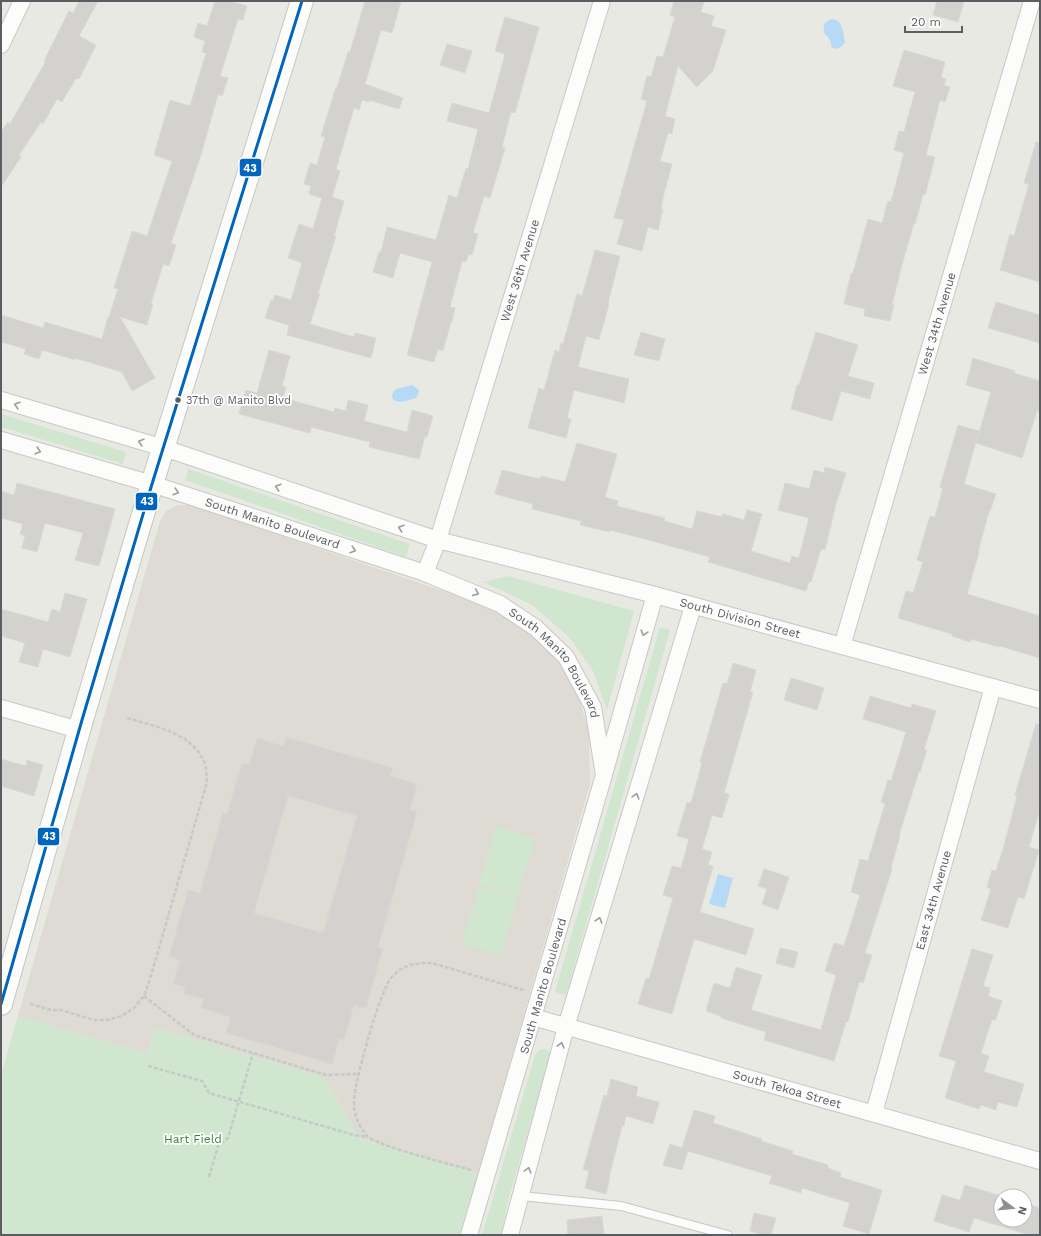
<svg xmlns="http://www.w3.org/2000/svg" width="1041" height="1236" font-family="'Work Sans',sans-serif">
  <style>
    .education { fill: #dddbd3 }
    .green { fill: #d1e6cf }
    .water { fill: #b6daf6 }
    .building { fill: #d3d2cf; stroke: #d8d8d4; fill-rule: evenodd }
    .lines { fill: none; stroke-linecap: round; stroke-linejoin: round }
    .lane-casing { stroke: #c7c7c6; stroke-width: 10 }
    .street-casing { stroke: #c7c7c6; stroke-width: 18 }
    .secondary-casing { stroke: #c5c6c4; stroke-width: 24 }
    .path { stroke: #c4cac7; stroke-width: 2.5; stroke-dasharray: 4 2; stroke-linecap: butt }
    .lane { stroke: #fcfcfb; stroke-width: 8 }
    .street { stroke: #fcfcfb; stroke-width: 16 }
    .secondary { stroke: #fcfcfb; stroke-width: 22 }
    .bus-1-casing { stroke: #fff; stroke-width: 6 }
    .bus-1 { stroke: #0065bd; stroke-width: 3 }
    .oneway { stroke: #9b9d9f }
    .bus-dot { fill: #5a5d62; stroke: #fff; stroke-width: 1.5 }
    .labels { text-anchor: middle; stroke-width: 3.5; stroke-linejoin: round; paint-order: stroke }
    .bus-label { font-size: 11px; fill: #5a5d62; stroke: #fff; text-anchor: start }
    .street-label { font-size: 12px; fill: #5a5d62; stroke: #fff }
    .park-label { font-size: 12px; fill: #36843b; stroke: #fff }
    .line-badge { stroke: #fff; stroke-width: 1.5 }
    .badge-label { font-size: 11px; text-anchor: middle; font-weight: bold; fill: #fff }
  </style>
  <rect width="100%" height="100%" fill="#e9e9e4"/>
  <path class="education" d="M178,505H191L470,600L502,613L526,629L552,653L576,689L589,732L590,784L478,1174L358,1138L325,1078L156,1028L148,1054L18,1016L160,521L166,511Z"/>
  <path class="green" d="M1,414L126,452L123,464L1,427Z
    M188,469L410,544L406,557L185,480Z
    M508,576L634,611L607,710L593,671L569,637L532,605L483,582Z
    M660,627L670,630L566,995L555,992Z
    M496,826L535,838L518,896L479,884Z
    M479,886L518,897L501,955L462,944Z
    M18,1016L148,1054L156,1028L325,1078L358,1138L478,1174L459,1235H1V1075Z
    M540,1049H546L550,1053L548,1063L508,1201L501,1235H482L535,1055Z"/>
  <path class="water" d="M831,19C843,19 843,33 845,42C842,47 838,50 832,48C830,40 831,40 824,33C823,26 824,22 831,19Z
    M412,385L418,389L419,392L416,398C408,400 398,406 392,398L393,392L396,389Z
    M718,874L733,878L725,908L709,904Z"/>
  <path class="building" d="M79,1H98L79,36L96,45L79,79L76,78L62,102L57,99L43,124L41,122L19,155L21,157L1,187V132L8,122L10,124L46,61H44L69,11L73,13Z
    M215,1H229L247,6L243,20L238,19L220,76L228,78L222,96L218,94L201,155L171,243L176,245L169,266L163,264L151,304H153L147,325L120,317L155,378L132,391L122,372L75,358V360L42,350L39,359L24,354L26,349L1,342V315L43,328L45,322L102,339L108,317H109L118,289L114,288L132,231L147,236L172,161L154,155L170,100L190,106L206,53L202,52L205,41L194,37L198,23L207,26Z
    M365,1H401L392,33L381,30L365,84L403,98L399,109L369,100V102L362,100L359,110L354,108L336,169L340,171L332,197L344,201L334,236H336L318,293H320L310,324L354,337L355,333L376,338L371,358L287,335L289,325L265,318L271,300L273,301L275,295L291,300L302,263L288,258L299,224L313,229L322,198L309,194L311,186L304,184L310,163L317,165L325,137L321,136L336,87L337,88L348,52H350Z
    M674,1H704L701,12L714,16L711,26L726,30L713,71L697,87L678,66L665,116L675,119L672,134L668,133L660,161L672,164L664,193L661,209H663L658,230L648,227L642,251L617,244L624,220L614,218L647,101L641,99L647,76L651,77L657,56L663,57L675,17L670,15Z
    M937,1H964L958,22L933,15Z
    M505,17L539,27L515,113L511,112L502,147L505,148L490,198L484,196L473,233L478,234L472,255L469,254L466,262L462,261L450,307L455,308L452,322H451L443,351L438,349L434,362L407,355L432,262L400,253L393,278L373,272L379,252H381L387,227L436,240L449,195L457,198L466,168L468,169L478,129L447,121L452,103L489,113L505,54L495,51Z
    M447,44L472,51L465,73L440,65Z
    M904,50L945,62L941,77L946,79L944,85L950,87L945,102L940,100L926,155L935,157L925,195L923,194L915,224L914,223L903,261L892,305H894L890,321L864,316L865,309L844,304L851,273H853L868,219L882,223L888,201L891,202L904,153L894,150L899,131L904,132L915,92L893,86Z
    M1036,142L1040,143V282L1000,270L1010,234L1014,236L1029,184L1024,183Z
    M595,250L620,256L608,303L609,304L599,340L586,336L578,367L629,379L624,403L574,390L567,418L571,419L566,438L528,428L539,388L544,390L555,350L559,352L561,343L563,344L577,294L582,296Z
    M996,302L1040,315V343L988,328Z
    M641,332L665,339L659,361L634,355Z
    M816,332L858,345L848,376L874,383L870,399L841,391L832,421L791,409L797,385H799Z
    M269,350L290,356L282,386L286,387L283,398L334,412L335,408L346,411L348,400L368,405L364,421L407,432L412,410L433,416L427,437L425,436L419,459L369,447L370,442L311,427L310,433L239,414L246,390L257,393Z
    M973,358L1015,371L1014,373L1040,381V411H1037L1022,458L976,443L991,392L966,385Z
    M958,425L979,431L964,484L996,494L990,511H989L978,552H979L967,594L1040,616V658L1000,646L999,647L971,639L970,642L952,636V634L898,618L906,591L913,593L923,562L917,560L930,516L935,517L943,488L940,487Z
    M577,443L617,454L605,497L618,501L617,506L665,518L664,521L692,529L697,511L722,517L723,514L744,520L747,510L762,514L751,551L790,563L792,556L799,558L809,518L778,510L785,483L809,489L814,470L824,473L825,467L846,473L836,504L825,550L821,549L811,582H809L806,591L708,562L710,557L641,538L610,530V532L580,525L581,521L532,509L533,504L495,494L502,470L540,479L541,476L565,482Z
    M17,483L115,509L99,566L75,560L83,533L45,523L37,552L22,548L25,536L20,534L23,524L1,518V491L14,495Z
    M65,593L87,599L70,657L43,649L38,667L19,662L25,643L1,636V609L48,622L52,609L60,612Z
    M733,663L756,670L750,692H753L724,793L729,794L722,818L712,815L702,849L712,852L708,865L713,866L700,912L754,929L746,955L694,939L672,1014L638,1004L646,978L649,979L673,898L663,895L672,866L681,868L689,839L677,836L687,802L691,803L702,763L700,762L723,683L727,684Z
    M791,678L824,688L817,710L784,700Z
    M870,696L911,708L912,704L936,711L924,749L927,750L920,772L919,771L899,835H900L891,868L892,869L865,953L872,955L863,983L859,982L848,1022H846L834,1061L764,1040L766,1032L721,1018V1016L706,1011L714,983L730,988L736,967L762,975L751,1010L821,1030L836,975L825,971L834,943L844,946L860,895L851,892L860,859L868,861L885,804L881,802L888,780L891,781L906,732L863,719Z
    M1036,724L1040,725V809L1029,847L1039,850L1024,899L1018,897L1008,928L981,920L991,889L987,887L992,870L996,871L1004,846L1017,796L1015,795Z
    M286,737L393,768L390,776L417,784L410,810L417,812L378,947L383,948L366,1008L354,1005L344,1040L339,1039L332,1064L226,1033L231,1017L201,1008L204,999L184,994L185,987L173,984L180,960L169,957L188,890L200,893L223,813L227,814L242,763L249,765L257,738L283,746ZM288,796L357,816L323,933L254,913Z
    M1,759L26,766L27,760L43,765L34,796L1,786Z
    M764,869L789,877L778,910L762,904L767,889L758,886Z
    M780,948L798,952L794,968L776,963Z
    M972,949L993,955L983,986L990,988L988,996L1002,1001L995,1021L992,1019L981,1053L989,1056L984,1072L1024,1084L1017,1107L998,1102L996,1110L981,1105L979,1109L945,1098L956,1061L939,1056Z
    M611,1079L638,1087L636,1096L659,1102L653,1124L626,1116L624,1126H622L609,1177H610L606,1194L585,1188L589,1171L583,1169L604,1095L607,1096Z
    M694,1110L715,1116L713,1123L762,1139L761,1141L793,1151L792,1154L828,1165V1168L841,1173L840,1177L882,1190L869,1234L843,1226L850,1203L802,1188L801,1193L769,1183L772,1176L688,1151L682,1170L663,1165L670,1144L682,1148Z
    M965,1185L1001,1196V1220H1025V1203L1040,1208V1235H1029L974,1218L969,1232L934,1221L942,1195L960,1200Z
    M754,1213L776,1218L771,1235H764L750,1231Z
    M602,1216L604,1235H568L567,1220Z"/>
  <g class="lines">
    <defs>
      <path id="lane" d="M521,1196L621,1206L728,1235"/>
      <g id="street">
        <path d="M1,45L22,1"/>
        <path id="s1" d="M1,400L164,448L438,540L655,595L1040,700"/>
        <path id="s2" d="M1,440L152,484L425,573L500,604L536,628L566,657L593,707L604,775L469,1235"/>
        <path id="s3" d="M425,573L438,540L602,1"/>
        <path id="s4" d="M842,646L1032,1"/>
        <path d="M1,708L79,730"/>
        <path d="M605,771L655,595"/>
        <path id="s5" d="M533,1017L1040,1161"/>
        <path id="s6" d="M874,1113L993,687"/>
        <path d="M510,1235L566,1027L693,606"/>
      </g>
      <path id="secondary" d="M1,1004L82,720L152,484L302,1"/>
    </defs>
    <use href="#lane" class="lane-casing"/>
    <use href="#street" class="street-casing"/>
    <use href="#secondary" class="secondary-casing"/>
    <path class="path" d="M144,996L194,1035L326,1075L359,1074
      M30,1004L51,1010H61L94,1020H107L122,1016L135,1007L144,996L150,979L207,782C206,777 207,769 205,764C194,733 154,726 127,718
      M148,1066L202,1081L209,1093L354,1135L367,1137
      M471,1170C453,1165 377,1146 367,1136C360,1128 354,1115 354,1106C352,1088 380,991 391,978C403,964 415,963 432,963L523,990
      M209,1177L218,1146L228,1138L253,1053"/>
    <use href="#lane" class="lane"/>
    <use href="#street" class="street"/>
    <use href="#secondary" class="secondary"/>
    <defs>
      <path id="bus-1" d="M1,1004L82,720L152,484L302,1"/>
    </defs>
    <use href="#bus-1" class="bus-1-casing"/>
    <use href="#bus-1" class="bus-1"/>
  </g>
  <defs><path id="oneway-chevron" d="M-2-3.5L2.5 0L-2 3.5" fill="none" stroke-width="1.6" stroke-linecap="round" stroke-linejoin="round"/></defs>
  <g class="oneway">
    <use href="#oneway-chevron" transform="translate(17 405) rotate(-164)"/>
    <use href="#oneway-chevron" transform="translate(141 442) rotate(-164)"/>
    <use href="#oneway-chevron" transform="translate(38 451) rotate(16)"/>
    <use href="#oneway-chevron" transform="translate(278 487) rotate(-162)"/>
    <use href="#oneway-chevron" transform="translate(176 492) rotate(18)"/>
    <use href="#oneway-chevron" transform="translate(401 528) rotate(-162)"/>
    <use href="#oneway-chevron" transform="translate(353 550) rotate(18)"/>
    <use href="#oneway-chevron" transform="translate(476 593) rotate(24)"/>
    <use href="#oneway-chevron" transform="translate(644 633) rotate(106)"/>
    <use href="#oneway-chevron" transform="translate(636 796) rotate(-73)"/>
    <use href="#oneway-chevron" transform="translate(599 920) rotate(-73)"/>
    <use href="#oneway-chevron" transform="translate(561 1045) rotate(-75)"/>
    <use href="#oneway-chevron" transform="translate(528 1170) rotate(-75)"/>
  </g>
  <circle class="bus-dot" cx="178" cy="400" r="3.5"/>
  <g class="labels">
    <g class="bus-label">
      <text x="186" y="404">37th @ Manito Blvd</text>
    </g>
    <g class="street-label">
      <text dy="4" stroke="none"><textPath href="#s3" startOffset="317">West 36th Avenue</textPath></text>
      <text dy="4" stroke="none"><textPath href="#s4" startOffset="336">West 34th Avenue</textPath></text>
      <text dy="4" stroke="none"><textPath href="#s2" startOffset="284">South Manito Boulevard</textPath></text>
      <text dy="4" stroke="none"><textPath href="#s1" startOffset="771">South Division Street</textPath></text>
      <text dy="4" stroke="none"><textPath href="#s2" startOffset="608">South Manito Boulevard</textPath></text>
      <text dy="4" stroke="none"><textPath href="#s6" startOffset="221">East 34th Avenue</textPath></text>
      <text transform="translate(543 986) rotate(-74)" y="4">South Manito Boulevard</text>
      <text dy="4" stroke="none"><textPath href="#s5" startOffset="264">South Tekoa Street</textPath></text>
    </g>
    <g class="park-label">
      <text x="193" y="1143">Hart Field</text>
    </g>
  </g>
  <g class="line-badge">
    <rect x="239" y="158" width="23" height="19" rx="4" fill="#0065bd"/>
    <rect x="135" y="492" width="23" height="19" rx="4" fill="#0065bd"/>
    <rect x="37" y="827" width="23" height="19" rx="4" fill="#0065bd"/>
  </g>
  <g class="badge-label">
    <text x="250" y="172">43</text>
    <text x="147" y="505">43</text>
    <text x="49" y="840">43</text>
  </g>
  <rect width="1041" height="1236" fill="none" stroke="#5a5d62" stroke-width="4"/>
  <g transform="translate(1013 1208) rotate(106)"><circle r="19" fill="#ffffff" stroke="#bdbec0"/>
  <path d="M0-3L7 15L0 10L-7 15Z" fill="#8c8e90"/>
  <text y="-6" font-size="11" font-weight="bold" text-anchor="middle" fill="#5a5d62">N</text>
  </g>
  <path d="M905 26v6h57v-6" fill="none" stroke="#5a5d62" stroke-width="2"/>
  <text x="911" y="26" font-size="12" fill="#5a5d62" stroke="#ffffff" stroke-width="3" paint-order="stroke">20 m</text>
</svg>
